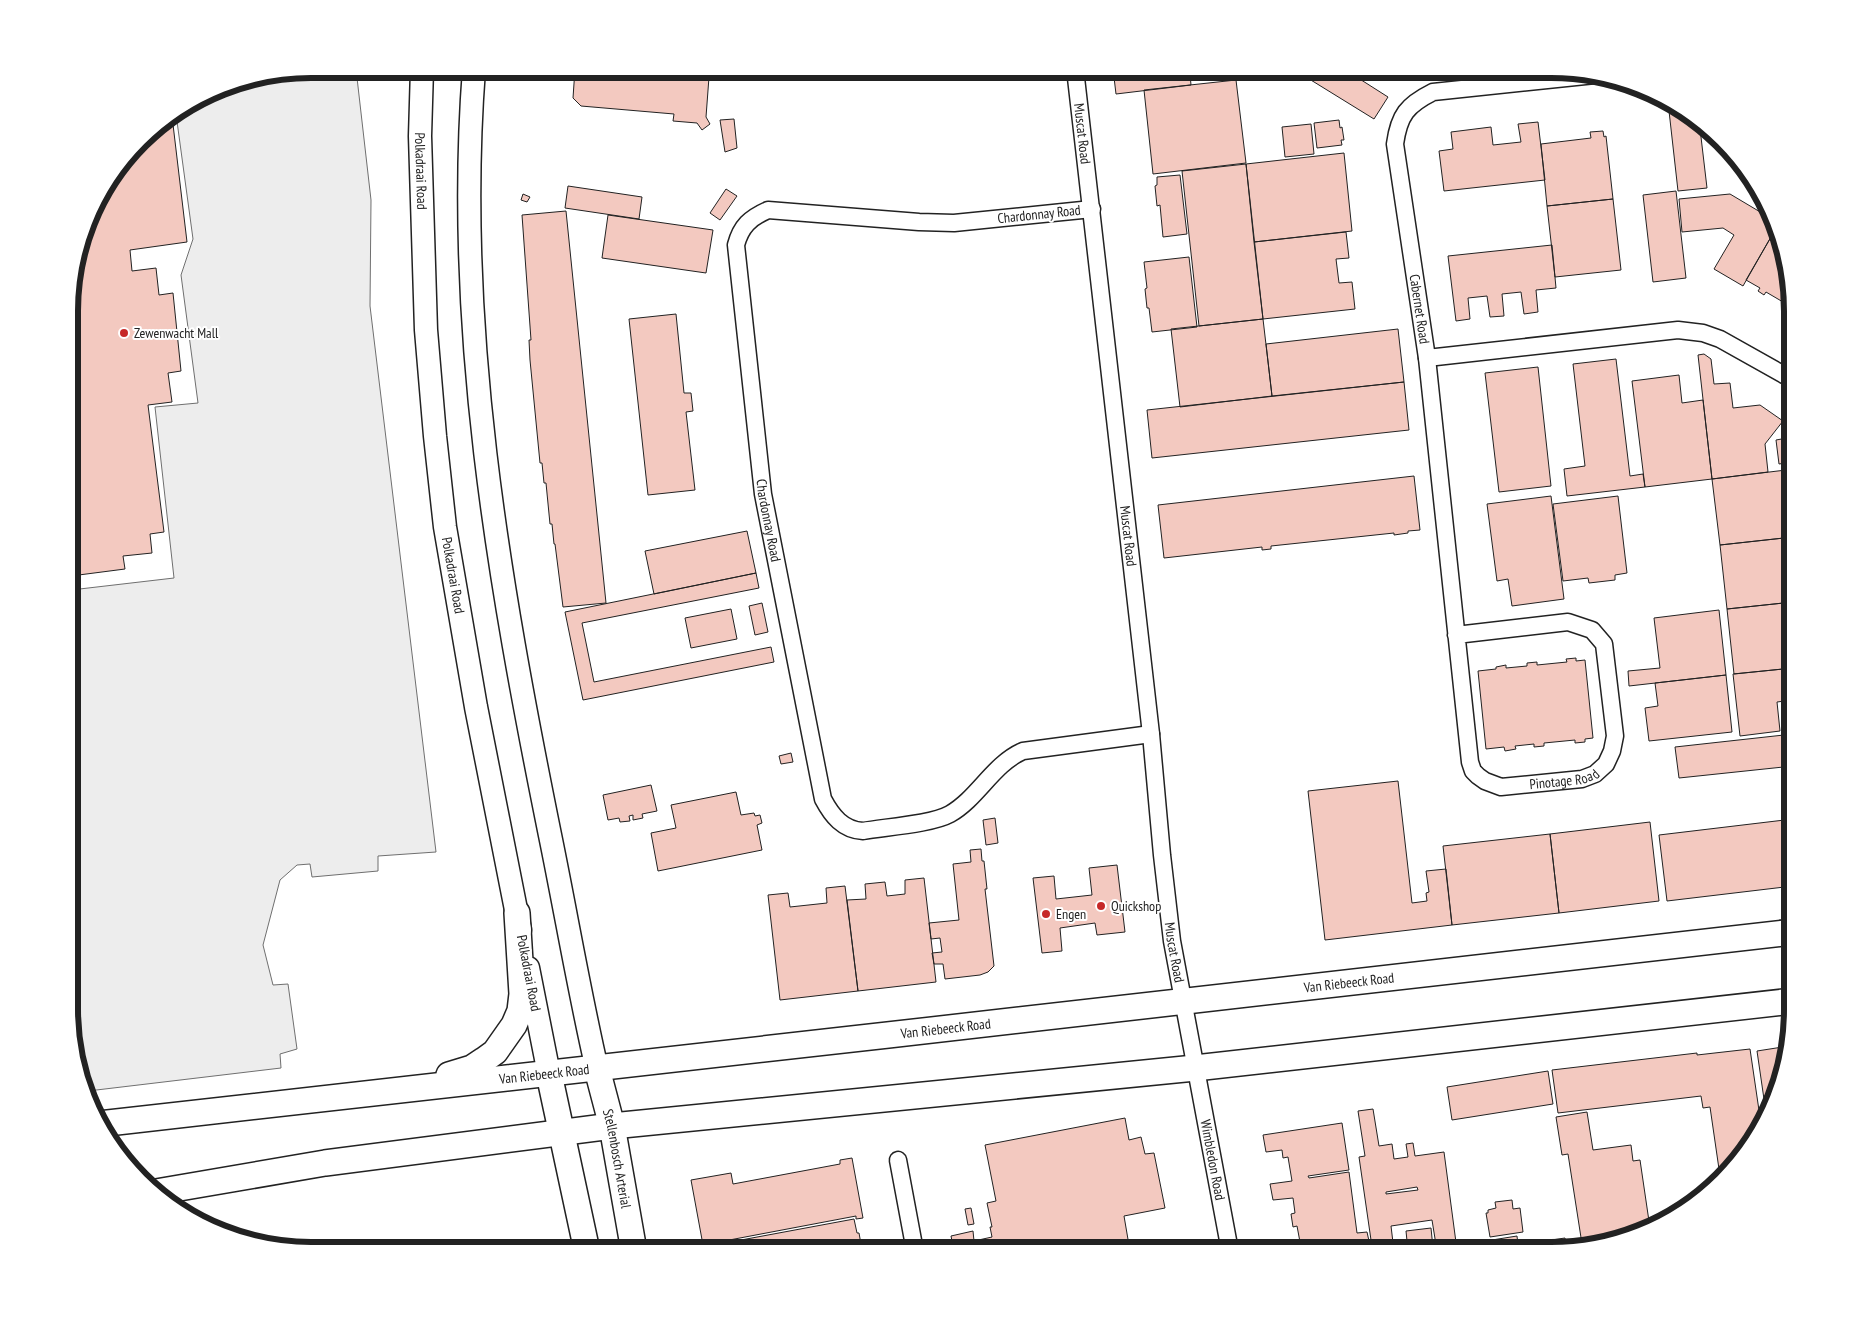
<svg xmlns="http://www.w3.org/2000/svg" width="1862" height="1320" font-family="'PT Sans Narrow',sans-serif">
  <style>
    .parking { fill: #ededed; stroke: #6f6f6f }
    .building { fill: #f3c9c0; stroke: #222; fill-rule: evenodd }
    .lines { fill: none; stroke-linecap: round; stroke-linejoin: round }
    .street-casing { stroke: #222; stroke-width: 19 }
    .secondary-casing { stroke: #222; stroke-width: 25 }
    .primary-casing { stroke: #222; stroke-width: 28 }
    .street { stroke: #fff; stroke-width: 16 }
    .secondary { stroke: #fff; stroke-width: 22 }
    .primary { stroke: #fff; stroke-width: 25 }
    .poi-dot { fill: #c62828; stroke: #fff; stroke-width: 2 }
    .labels { text-anchor: middle; stroke-width: 4; stroke-linejoin: round; paint-order: stroke }
    .street-label { font-size: 14px; fill: #222; stroke: #fff }
    .poi-label { font-size: 14px; fill: #222; stroke: #fff; text-anchor: start }
    .rim { fill: none; stroke: #222; stroke-width: 6 }
  </style>
  <rect width="100%" height="100%" fill="#fff"/>
  <path class="parking" d="M311,69H356L371,200L370,306L436,852L378,856V871L312,877L310,864L297,865L280,880L263,945L273,985L288,984L297,1049L280,1054L281,1068L88,1091L71,1041V590L174,578L155,407L198,403L181,275L193,239L176,114L218,87Z"/>
  <path class="building" d="M575,69H621L709,77L706,117L710,124L702,130L697,123L673,121L674,114L581,106L573,98Z
    M621,69H729L728,78Z
    M1113,69H1180L1181,75L1190,74L1191,85L1116,94Z
    M1293,69H1344L1388,97L1374,119Z
    M1236,80L1246,163L1153,174L1144,90Z
    M1668,102L1699,120L1707,188L1678,191Z
    M172,116L187,242L130,250L132,271L156,268L159,295L173,293L181,371L168,373L172,402L148,405L164,532L150,534L152,553L123,556L125,569L71,576V279L94,203L151,129Z
    M734,119L737,148L725,152L720,120Z
    M1339,120L1340,128L1342,127L1344,140H1341L1342,145L1317,148L1314,123Z
    M1538,122L1545,180L1444,191L1439,151L1453,149L1451,132L1491,127L1493,145L1521,142L1518,124Z
    M1311,124L1314,154L1285,157L1282,127Z
    M1603,131L1604,137L1606,136L1613,199L1547,206L1541,144L1591,138L1590,132Z
    M1344,153L1352,231L1254,242L1246,164Z
    M1246,164L1263,319L1199,326L1182,171Z
    M1180,175L1187,234L1163,237L1160,205L1157,206L1155,186L1157,185V177Z
    M568,186L642,197L639,219L565,208Z
    M726,189L737,196L720,220L710,213Z
    M1676,191L1686,278L1653,282L1643,195Z
    M523,194L530,197L527,202L521,200Z
    M1730,194L1772,219L1775,230L1743,286L1714,269L1734,235L1723,228L1682,232L1679,199Z
    M1613,199L1621,270L1555,277L1547,206Z
    M566,211L606,603L563,607L555,544H554L552,524H550L546,483H544L542,463H540L530,360L529,340H531L522,215Z
    M608,215L713,230L706,273L602,258Z
    M1775,230L1793,295V308L1789,306L1787,309L1782,305L1783,302L1766,292L1764,295L1758,291L1760,288L1746,280Z
    M1346,232L1349,258L1336,259L1339,283L1352,282L1355,309L1263,319L1254,242Z
    M1552,245L1556,288L1536,290L1538,312L1524,314L1521,292L1502,294L1504,316L1490,317L1487,296L1468,298L1470,319L1456,321L1448,256Z
    M1189,257L1197,327L1152,332L1149,308H1147L1145,289L1147,288L1144,262Z
    M676,314L684,393H691L693,411L686,412L695,490L648,495L629,319Z
    M1263,319L1272,396L1180,407L1171,329Z
    M1398,329L1404,382L1272,396L1266,344Z
    M1704,354L1711,359L1714,384L1730,383L1733,408L1760,405L1783,421L1765,444L1768,472L1712,479L1698,355Z
    M1616,359L1630,476L1643,474L1645,487L1567,496L1564,469L1585,466L1573,364Z
    M1538,367L1551,486L1499,492L1485,373Z
    M1679,375L1682,403L1703,400L1712,479L1645,487L1632,381Z
    M1404,382L1409,430L1152,458L1147,410Z
    M1793,437V462L1779,464L1776,440Z
    M1786,470L1793,537L1720,545L1712,479Z
    M1414,476L1420,530L1408,531V533L1394,535V533L1271,546V549L1262,550V547L1164,558L1158,505Z
    M1551,496L1564,599L1512,606L1508,579L1497,581L1487,504Z
    M1618,496L1627,573L1615,575V580L1589,583L1588,578L1563,581L1553,504Z
    M747,531L756,573L654,594L645,551Z
    M1793,537V602L1727,609L1720,545Z
    M756,573L759,588L582,623L594,682L771,647L774,662L583,700L565,612Z
    M1793,602V668L1734,674L1727,609Z
    M762,603L768,632L755,635L749,606Z
    M731,609L737,639L691,648L685,618Z
    M1719,610L1726,675L1629,686L1628,671L1660,668L1654,618Z
    M1576,658V661L1585,660L1593,738L1585,739V742L1575,743V740L1544,743V746L1534,747V744L1515,746L1516,749L1505,751L1504,747L1486,749L1478,671L1496,669V667L1506,665V668L1527,666V663L1537,662V665L1567,662L1566,659Z
    M1793,668V700L1777,702L1780,731L1740,736L1733,674Z
    M1726,675L1732,732L1649,741L1645,708L1658,706L1655,683Z
    M1793,734V766L1679,778L1675,747Z
    M791,753L793,762L781,764L779,756Z
    M1398,781L1412,903L1427,901L1426,893L1429,892L1426,871L1446,869L1452,925L1325,940L1308,791Z
    M651,785L657,811L642,814L643,818L633,820V815L629,816L630,821L620,822L619,818L608,820L603,795Z
    M736,792L741,815L754,813L755,816L760,815L762,823L757,825L762,850L658,871L651,833L676,828L671,805Z
    M995,818L998,843L986,845L983,820Z
    M1793,819V886L1667,901L1659,835Z
    M1650,822L1659,901L1559,913L1550,834Z
    M1550,834L1559,913L1452,925L1443,846Z
    M981,849L982,861H984L987,889H985L994,966L988,972L980,975L945,979L943,964H934L932,953L942,952L940,938L931,939L929,923L959,920L953,864L971,862L970,850Z
    M1117,865L1125,932L1097,935L1095,923L1060,928L1062,951L1042,953L1033,878L1054,876L1056,899L1092,895L1089,868Z
    M924,878L936,982L858,991L847,900L866,899L865,884L885,882L887,896L905,894V880Z
    M845,886L858,991L780,1000L768,895L788,893L790,907L827,903L826,888Z
    M1789,1046L1780,1087L1766,1113L1757,1051Z
    M1750,1049L1761,1124L1743,1156L1720,1176L1710,1107L1703,1108L1701,1096L1558,1113L1552,1070L1697,1053V1055Z
    M1548,1071L1553,1104L1452,1120L1447,1087Z
    M1373,1109L1379,1146L1392,1144L1394,1159L1408,1157L1406,1144L1413,1143L1415,1156L1444,1152L1457,1250L1456,1251H1437L1432,1220L1391,1226L1394,1251H1280L1279,1245L1300,1242L1297,1226L1293,1227L1291,1214L1295,1213L1293,1198L1273,1200L1270,1184L1292,1181L1288,1157L1283,1158L1282,1150L1266,1152L1263,1135L1342,1123L1349,1170L1308,1176L1309,1178L1349,1172L1357,1233L1367,1232L1369,1241L1371,1240L1359,1157L1365,1156L1358,1111ZM1417,1187L1418,1190L1386,1194V1192Z
    M1587,1112L1593,1150L1631,1145L1633,1161L1640,1160L1650,1228L1582,1244L1568,1154L1562,1155L1556,1117Z
    M1125,1118L1129,1140L1141,1137L1145,1154L1154,1153L1165,1208L1124,1216L1130,1251H954L951,1236L973,1231L974,1241L992,1237L990,1227H992L987,1203L996,1201L985,1145Z
    M852,1158L863,1218L856,1219V1216L703,1245L691,1180L731,1173L733,1184L840,1164V1160Z
    M1512,1200L1513,1209L1520,1208L1523,1232L1490,1237L1486,1213H1488V1210L1496,1208L1495,1202Z
    M971,1208L974,1224L968,1225L965,1209Z
    M854,1219L857,1233H859L861,1244H858L860,1251H727L725,1243Z
    M1431,1228L1433,1248L1408,1251L1406,1231Z
    M1517,1236L1518,1245L1565,1238L1567,1248L1552,1251H1494L1492,1240Z"/>
  <g class="lines">
    <defs>
      <g id="street">
        <path id="s1" d="M1075,69L1151,734L1162,855L1172,941L1230,1251"/>
        <path id="s2" d="M1595,75L1433,92C1407,105 1399,115 1395,144L1427,358L1678,330L1703,333L1720,339L1793,380"/>
        <path id="s3" d="M1092,209L954,223L919,222L768,210C750,218 741,226 736,245L763,494L823,799C832,816 843,830 863,831C886,827 932,824 950,814C978,798 993,764 1023,751L1151,734"/>
        <path id="s4" d="M1427,358L1470,762L1473,771L1478,776L1485,781L1501,787L1582,779L1595,774L1606,764L1612,751L1615,736L1604,644L1592,630L1568,622L1456,635"/>
        <path d="M898,1160L915,1251"/>
      </g>
      <g id="secondary">
        <path id="s5" d="M422,69L420,136L426,330L435,436L445,527L476,707L520,930"/>
        <path d="M474,69C454,326 499,583 550,835C566,913 579,991 597,1069"/>
        <path d="M528,968L549,1074"/>
      </g>
      <g id="primary">
        <path id="s6" d="M597,1069L612,1126L634,1251"/>
        <path d="M549,1074L587,1251"/>
        <path d="M449,1075L472,1068L484,1060L495,1052L514,1025L520,1011L522,994L517,913"/>
        <path id="s7" d="M99,1124C664,1061 1228,996 1793,932"/>
        <path d="M156,1192L325,1163L612,1126L1195,1068L1793,1001"/>
      </g>
    </defs>
    <use href="#street" class="street-casing"/>
    <use href="#secondary" class="secondary-casing"/>
    <use href="#primary" class="primary-casing"/>
    <use href="#street" class="street"/>
    <use href="#secondary" class="secondary"/>
    <use href="#primary" class="primary"/>
  </g>
  <g class="poi-dot">
    <circle cx="124" cy="333" r="5"/>
    <circle cx="1101" cy="906" r="5"/>
    <circle cx="1046" cy="914" r="5"/>
  </g>
  <g class="labels">
    <g class="street-label">
      <text dy="5" stroke="none"><textPath href="#s1" startOffset="65">Muscat Road</textPath></text>
      <text dy="5" stroke="none"><textPath href="#s5" startOffset="102">Polkadraai Road</textPath></text>
      <text transform="translate(1039 214) rotate(-6)" y="5">Chardonnay Road</text>
      <text dy="5" stroke="none"><textPath href="#s2" startOffset="398">Cabernet Road</textPath></text>
      <text dy="5" stroke="none"><textPath href="#s3" startOffset="652">Chardonnay Road</textPath></text>
      <text dy="5" stroke="none"><textPath href="#s1" startOffset="470">Muscat Road</textPath></text>
      <text dy="5" stroke="none"><textPath href="#s5" startOffset="508">Polkadraai Road</textPath></text>
      <text dy="5" stroke="none"><textPath href="#s4" startOffset="512">Pinotage Road</textPath></text>
      <text dy="5" stroke="none"><textPath href="#s1" startOffset="889">Muscat Road</textPath></text>
      <text transform="translate(529 973) rotate(79)" y="5">Polkadraai Road</text>
      <text dy="5" stroke="none"><textPath href="#s7" startOffset="1258">Van Riebeeck Road</textPath></text>
      <text dy="5" stroke="none"><textPath href="#s7" startOffset="852">Van Riebeeck Road</textPath></text>
      <text dy="5" stroke="none"><textPath href="#s7" startOffset="448">Van Riebeeck Road</textPath></text>
      <text dy="5" stroke="none"><textPath href="#s6" startOffset="92">Stellenbosch Arterial</textPath></text>
      <text dy="5" stroke="none"><textPath href="#s1" startOffset="1100">Wimbledon Road</textPath></text>
    </g>
    <g class="poi-label">
      <text x="134" y="338">Zewenwacht Mall</text>
      <text x="1111" y="911">Quickshop</text>
      <text x="1056" y="919">Engen</text>
    </g>
  </g>
  <path d="M0 0H1862V1320H0ZM311 78H1551A233 233 0 0 1 1784 311V1009A233 233 0 0 1 1551 1242H311A233 233 0 0 1 78 1009V311A233 233 0 0 1 311 78Z" fill="#fff" fill-rule="evenodd"/>
  <path class="rim" d="M311 78H1551A233 233 0 0 1 1784 311V1009A233 233 0 0 1 1551 1242H311A233 233 0 0 1 78 1009V311A233 233 0 0 1 311 78Z"/>
</svg>
